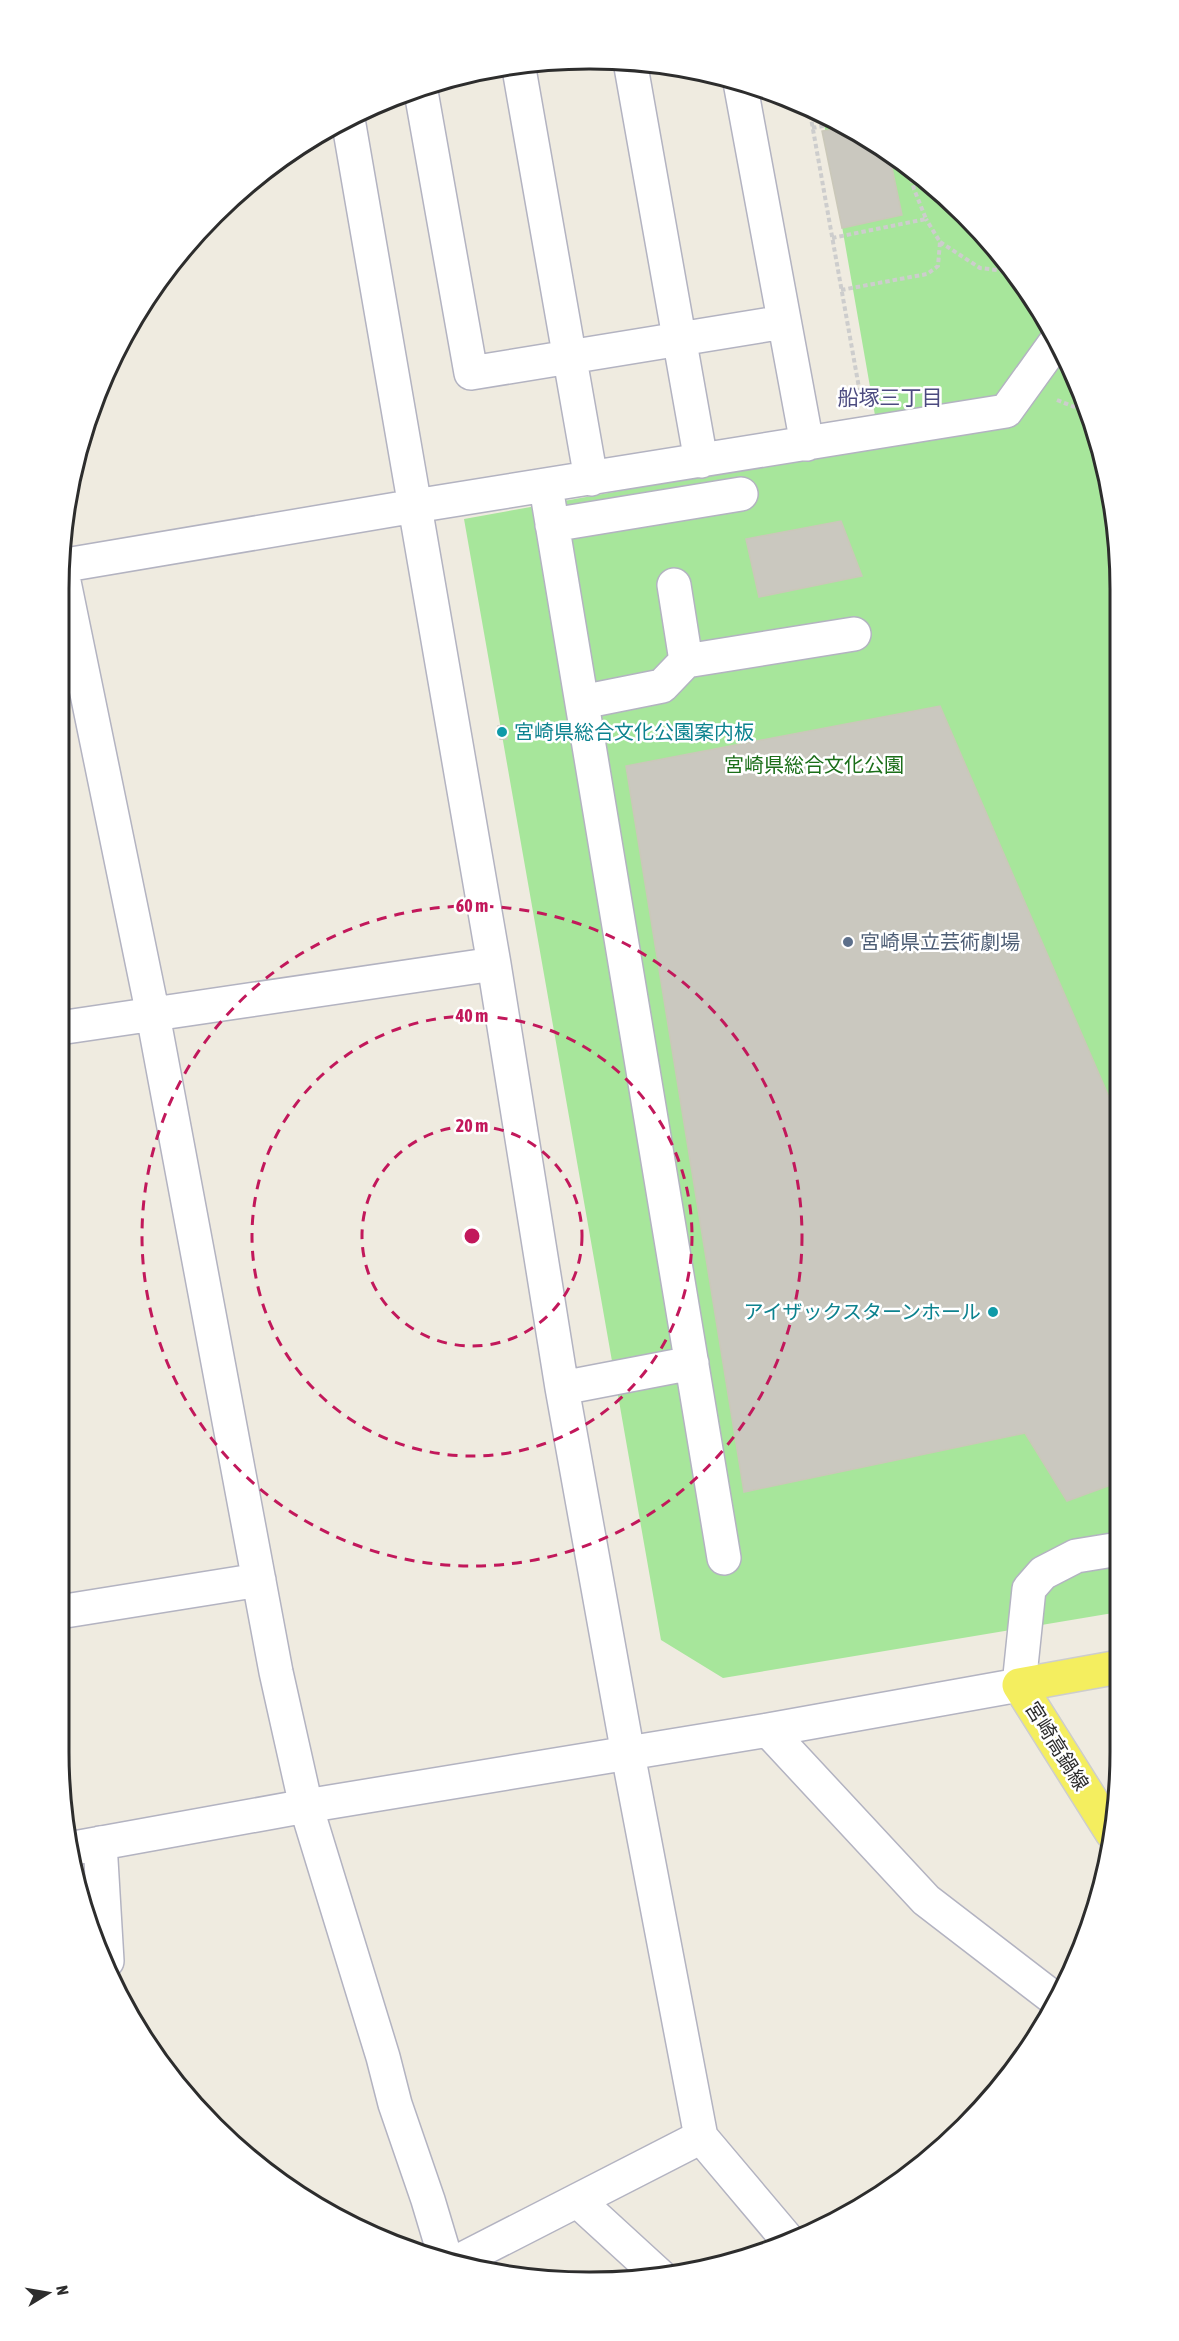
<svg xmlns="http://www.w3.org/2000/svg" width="1179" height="2341" font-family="'Asap Condensed','Noto Sans JP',sans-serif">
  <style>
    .green { fill: #a7e69b }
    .building { fill: #cac8bf; stroke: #cac8b9; stroke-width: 1.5 }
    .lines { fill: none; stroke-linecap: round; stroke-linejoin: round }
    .minor-casing { stroke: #b3b3c1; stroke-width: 36 }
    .major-casing { stroke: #cdcdcd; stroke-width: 36 }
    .path { stroke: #cdcdcd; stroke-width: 4; stroke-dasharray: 4.5 3; stroke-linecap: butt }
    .minor { stroke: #fff; stroke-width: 33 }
    .major { stroke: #f4ee5f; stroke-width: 33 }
    .ring { fill: none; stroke: #c2185b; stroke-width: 3; stroke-dasharray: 10 8 }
    .culture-dot { fill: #0f9aa8; stroke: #fff; stroke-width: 2 }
    .service-dot { fill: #5c6f8a; stroke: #fff; stroke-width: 2 }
    .labels { text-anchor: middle; stroke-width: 5; stroke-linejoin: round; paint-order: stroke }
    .culture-label { font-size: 20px; fill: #0d838f; stroke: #fff; text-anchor: start }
    .park-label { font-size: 20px; fill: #1b6e19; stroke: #fff }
    .service-label { font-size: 20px; fill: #4e5e75; stroke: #fff; text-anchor: start }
    .street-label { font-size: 20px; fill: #2d2d2d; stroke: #fff }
    .neighbourhood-label { font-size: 21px; fill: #4c4b80; stroke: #fff }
    .rim { fill: none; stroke: #2d2d2d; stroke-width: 3 }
    .centre { fill: #c2185b; stroke: #fff; stroke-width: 3 }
    .ring-label { font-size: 18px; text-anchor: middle; font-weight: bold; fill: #c2185b; stroke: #fff; stroke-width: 5; stroke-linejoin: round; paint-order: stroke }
  </style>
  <rect width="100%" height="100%" fill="#efebe0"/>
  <path class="green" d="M822,112L913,168L1011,267L1080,387L1116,521L1119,1612L723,1678L661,1640L464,519L880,444Z"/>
  <path class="building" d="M846,127L889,154L902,215L842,228L822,131Z
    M841,521L862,576L759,597L746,539Z
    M940,706L1118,1118L1119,1482L1067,1501L1025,1433L744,1492L626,766Z
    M504,725L507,739H500L498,726Z"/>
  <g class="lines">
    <defs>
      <path id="minor" d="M630,61L701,461
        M518,63L591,479
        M740,82L807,444
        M420,86L471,373L784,322
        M348,119L494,964L562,1388L628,1754L701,2137L787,2239
        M546,487L724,1558
        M552,525L741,494
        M60,562L153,1015L276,1672L306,1806L383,2057L395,2104L428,2200L446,2260
        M60,566L415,506L1006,411L1055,343
        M674,585L686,661
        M582,702L662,686L686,661L854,634
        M59,1028L494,964
        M562,1388L692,1363
        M59,1612L259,1580
        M768,1730L926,1900L1056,2000
        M100,1843L107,1961
        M74,1848L306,1806L768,1730L1019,1685L1029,1589L1043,1573L1076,1556L1119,1549
        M578,2201L661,2277
        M455,2263L701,2137"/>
      <path id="major" d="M1112,1833L1019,1685L1119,1667"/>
    </defs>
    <use href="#minor" class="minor-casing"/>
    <use href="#major" class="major-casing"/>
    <path class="path" d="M809,107L861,399
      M812,128L840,123
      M832,238L926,219L914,189L908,165
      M940,242L980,268L1014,272
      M841,290L927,274L938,266L940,242L926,219
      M1057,400L1087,412"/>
    <use href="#minor" class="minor"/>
    <use href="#major" class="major"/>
  </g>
  <g class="ring">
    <circle cx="472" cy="1236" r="110"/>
    <circle cx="472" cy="1236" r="220"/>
    <circle cx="472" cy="1236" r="330"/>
  </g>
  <g class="culture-dot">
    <circle cx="502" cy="732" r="6"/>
    <circle cx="993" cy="1312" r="6"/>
  </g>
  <circle class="service-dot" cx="848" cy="942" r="6"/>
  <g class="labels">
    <g class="culture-label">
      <text x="514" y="739">宮崎県総合文化公園案内板</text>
      <text x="981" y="1319" text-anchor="end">アイザックスターンホール</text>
    </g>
    <g class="park-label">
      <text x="814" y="772">宮崎県総合文化公園</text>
    </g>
    <g class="service-label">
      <text x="860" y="949">宮崎県立芸術劇場</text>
    </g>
    <g class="street-label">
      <text transform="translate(1057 1746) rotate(58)" y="7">宮崎高鍋線</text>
    </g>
    <g class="neighbourhood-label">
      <text x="890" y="405">船塚三丁目</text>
    </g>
  </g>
  <path d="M0 0H1179V2341H0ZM589 69H590A520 520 0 0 1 1110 589V1752A520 520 0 0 1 590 2272H589A520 520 0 0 1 69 1752V589A520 520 0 0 1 589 69Z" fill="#fff" fill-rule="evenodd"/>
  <path class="rim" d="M589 69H590A520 520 0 0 1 1110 589V1752A520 520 0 0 1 590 2272H589A520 520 0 0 1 69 1752V589A520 520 0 0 1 589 69Z"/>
  <circle cx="472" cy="1236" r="9" class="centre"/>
  <g class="ring-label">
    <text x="472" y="912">60 m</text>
    <text x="472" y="1022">40 m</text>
    <text x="472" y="1132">20 m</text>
  </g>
  <g transform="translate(48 2293) rotate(79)" stroke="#ffffff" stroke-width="4.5" paint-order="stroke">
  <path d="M0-4.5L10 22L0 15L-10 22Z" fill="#2d2d2d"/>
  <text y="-9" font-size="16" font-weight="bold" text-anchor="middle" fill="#2d2d2d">N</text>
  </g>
</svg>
